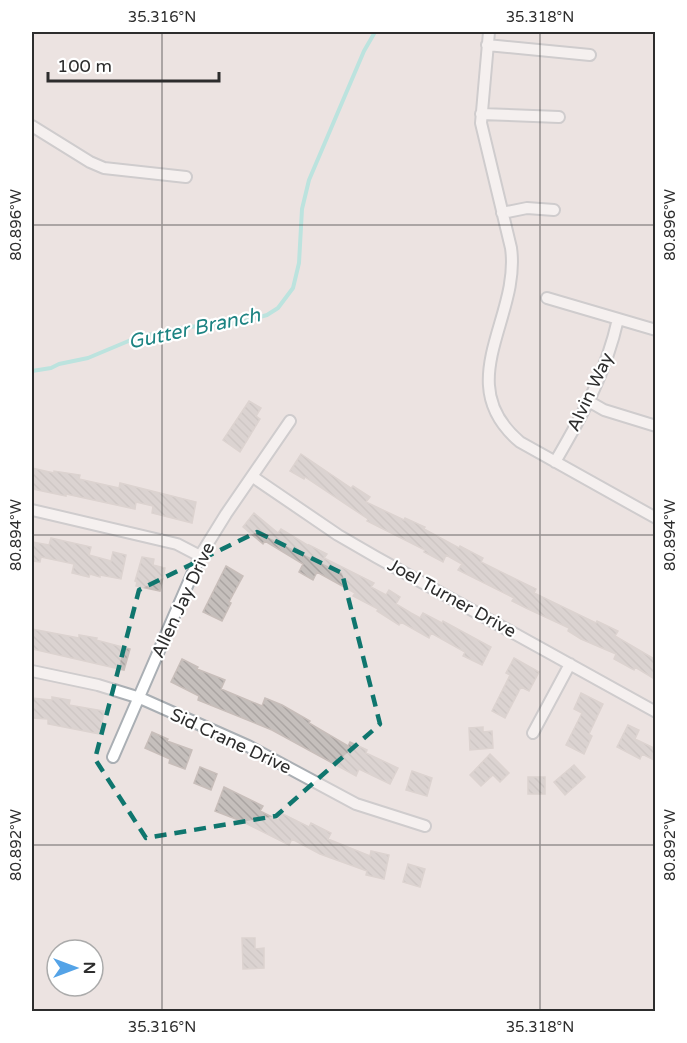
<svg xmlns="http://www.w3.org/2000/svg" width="687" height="1043" font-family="'Varela Round',sans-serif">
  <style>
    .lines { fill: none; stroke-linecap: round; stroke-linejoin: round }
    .stream { stroke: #80e2da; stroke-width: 4 }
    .building { fill: url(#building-back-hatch); stroke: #c8beba; stroke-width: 1.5 }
    .street-casing { stroke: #aaafb4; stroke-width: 14 }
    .street { stroke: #fff; stroke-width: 10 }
    .marked { fill: none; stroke: #0f766e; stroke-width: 4.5; stroke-dasharray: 12 8; stroke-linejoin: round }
    .ticks { fill: none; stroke: #2d2d2d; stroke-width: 1.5; stroke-opacity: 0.45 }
    .labels { text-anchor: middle; stroke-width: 4.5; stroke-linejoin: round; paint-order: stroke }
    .street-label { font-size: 18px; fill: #2d2d2d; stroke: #fff }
    .water-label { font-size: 20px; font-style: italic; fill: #1c8382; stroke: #fff }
    .neatline { fill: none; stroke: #2d2d2d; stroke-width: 2 }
    .ticks-label { font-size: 15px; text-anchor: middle; fill: #2d2d2d }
  </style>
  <defs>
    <pattern id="building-back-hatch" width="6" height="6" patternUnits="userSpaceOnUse" patternTransform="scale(1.5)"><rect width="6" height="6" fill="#c5bfbc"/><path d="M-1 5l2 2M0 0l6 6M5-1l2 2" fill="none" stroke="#aaa4a2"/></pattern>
  </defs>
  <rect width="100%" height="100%" fill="#ece3e1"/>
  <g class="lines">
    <path class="stream" d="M32,371L51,368L59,364L88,358L138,337L188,327L238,323L267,315L278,308L293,288L299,263L302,209L309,180L364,51L375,32"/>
  </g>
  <path class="building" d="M249,401L261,408L256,416L260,419L240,452L223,440Z
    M301,454L351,488L353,486L370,497L366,502L404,520L405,518L425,527L424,529L459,548L460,546L483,558L481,562L536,589L534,593L596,623L597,621L618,631L615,636L656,660V680L635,667L634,670L614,659L616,654L581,639L568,631L569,628L526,608L512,601L514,598L458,570L462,564L446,555L443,562L424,552L425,550L367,521L368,519L305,477L304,479L290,471Z
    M32,468L54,473V471L80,475L79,479L119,488L120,483L196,502L192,523L152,513L153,506L136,502L135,509L66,494V496L32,489Z
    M254,513L278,533L281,529L309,546V545L327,554L324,558L374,583L371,587L386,595L389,590L400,597L396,604L411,613L420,618L423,613L442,623L443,621L491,647L482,665L463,656L465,652L431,633L429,638L401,622L399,625L377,611L378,609L353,596L355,593L317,572L313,580L299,572L303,564L265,541L263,544L243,527Z
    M51,538L91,547L89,555L111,561L113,552L126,555L121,579L100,575V577L90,574L89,577L72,573L74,564L41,557L40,562L32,561V542L49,545Z
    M142,557L154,559L153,565L165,568L160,591L136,586L137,582L135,581Z
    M226,566L243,576L229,602L231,603L222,621L203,612Z
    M32,629L79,638V635L97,638L96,640L130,649L124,670L32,649Z
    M514,658L539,672L529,691L521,687L505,718L492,711L510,675L506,673Z
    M182,659L198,667L197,669L225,680L221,689L262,706L265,698L282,705L310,721L309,723L348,746L350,742L367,750L366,753L398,768L390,784L359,769L356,776L272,730L198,700L199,696L171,682Z
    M581,693L603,704L589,734L592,736L584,754L566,745L582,713L574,709Z
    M52,697L70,700L69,705L104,711L100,734L48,724V719L32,718V698L52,700Z
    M628,725L639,730L635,739L656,749V761L642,754L640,759L617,747Z
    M483,727V732L492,731L493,748L470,750L469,728Z
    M152,732L168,739L167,741L192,750L185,769L169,763L170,759L145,748Z
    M490,754L509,773L500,782L493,775L481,786L470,775Z
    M574,765L585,777L565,795L554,782Z
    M200,767L217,774L211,790L194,783Z
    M412,771L432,778L427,796L406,790Z
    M528,777H545V794H528Z
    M224,787L263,806L260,811L278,820L281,813L309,827L311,823L331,833L328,839L370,856L371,851L389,855L384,879L366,875L367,871L320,854L292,839L289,845L241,821L215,811Z
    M408,864L425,869L420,887L403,882Z
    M242,938H255V949L264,948V968L243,969Z"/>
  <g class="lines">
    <defs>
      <path id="street" d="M489,32L481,123L511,248C521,318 450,383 520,442L656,518
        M487,45L590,55
        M481,114L559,117
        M32,126L90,162L104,168L186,177
        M502,213L527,208L554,210
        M547,298L656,330
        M590,402L604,410L656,426
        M555,462C583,414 606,373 618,319
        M253,477L338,535L376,557L656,712
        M32,510L177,544L200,556
        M32,671L98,685L140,698L248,746L356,804L425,826
        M533,733L570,664
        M113,757L200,556L226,514L290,421"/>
    </defs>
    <use href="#street" class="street-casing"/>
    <use href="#street" class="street"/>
  </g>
  <path d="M0 0H687V1043H0ZM257,532L342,573L380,724L276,816L146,838L95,759L139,590Z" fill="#ece3e1" fill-opacity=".55" fill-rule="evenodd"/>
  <path class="marked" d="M257,532L342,573L380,724L276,816L146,838L95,759L139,590Z"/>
  <path class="ticks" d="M162,32V1012M540,32V1012M32,225H656M32,535H656M32,845H656"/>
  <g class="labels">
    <g class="street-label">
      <text transform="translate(590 392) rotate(-65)" y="6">Alvin Way</text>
      <text transform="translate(452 598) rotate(29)" y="6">Joel Turner Drive</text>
      <text transform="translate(183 600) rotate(-65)" y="6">Allen Jay Drive</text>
      <text transform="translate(231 741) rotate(25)" y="6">Sid Crane Drive</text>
    </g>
    <g class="water-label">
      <text transform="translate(194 328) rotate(-12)" y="7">Gutter Branch</text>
    </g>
  </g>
  <rect width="687" height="1043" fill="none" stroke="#ffffff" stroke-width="66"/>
  <g transform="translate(75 968) rotate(90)"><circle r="28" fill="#ffffff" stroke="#ababab" stroke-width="1.5"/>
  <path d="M0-4.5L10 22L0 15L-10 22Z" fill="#54a3e7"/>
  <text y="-9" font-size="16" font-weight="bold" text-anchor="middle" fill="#2d2d2d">N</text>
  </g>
  <path d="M48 72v9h171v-9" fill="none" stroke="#2d2d2d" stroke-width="3"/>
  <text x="57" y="72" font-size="18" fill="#2d2d2d" stroke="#ffffff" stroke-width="4.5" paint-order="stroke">100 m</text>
  <rect x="33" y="33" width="621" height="977" class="neatline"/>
  <g class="ticks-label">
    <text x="162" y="22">35.316°N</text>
    <text x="540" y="22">35.318°N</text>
    <text transform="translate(16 225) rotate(-90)" y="5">80.896°W</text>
    <text transform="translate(670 225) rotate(-90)" y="5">80.896°W</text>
    <text transform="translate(670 535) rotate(-90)" y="5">80.894°W</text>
    <text transform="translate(16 535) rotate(-90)" y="5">80.894°W</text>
    <text transform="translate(16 845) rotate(-90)" y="5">80.892°W</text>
    <text transform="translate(670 845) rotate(-90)" y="5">80.892°W</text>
    <text x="162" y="1032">35.316°N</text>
    <text x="540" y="1032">35.318°N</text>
  </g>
</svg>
